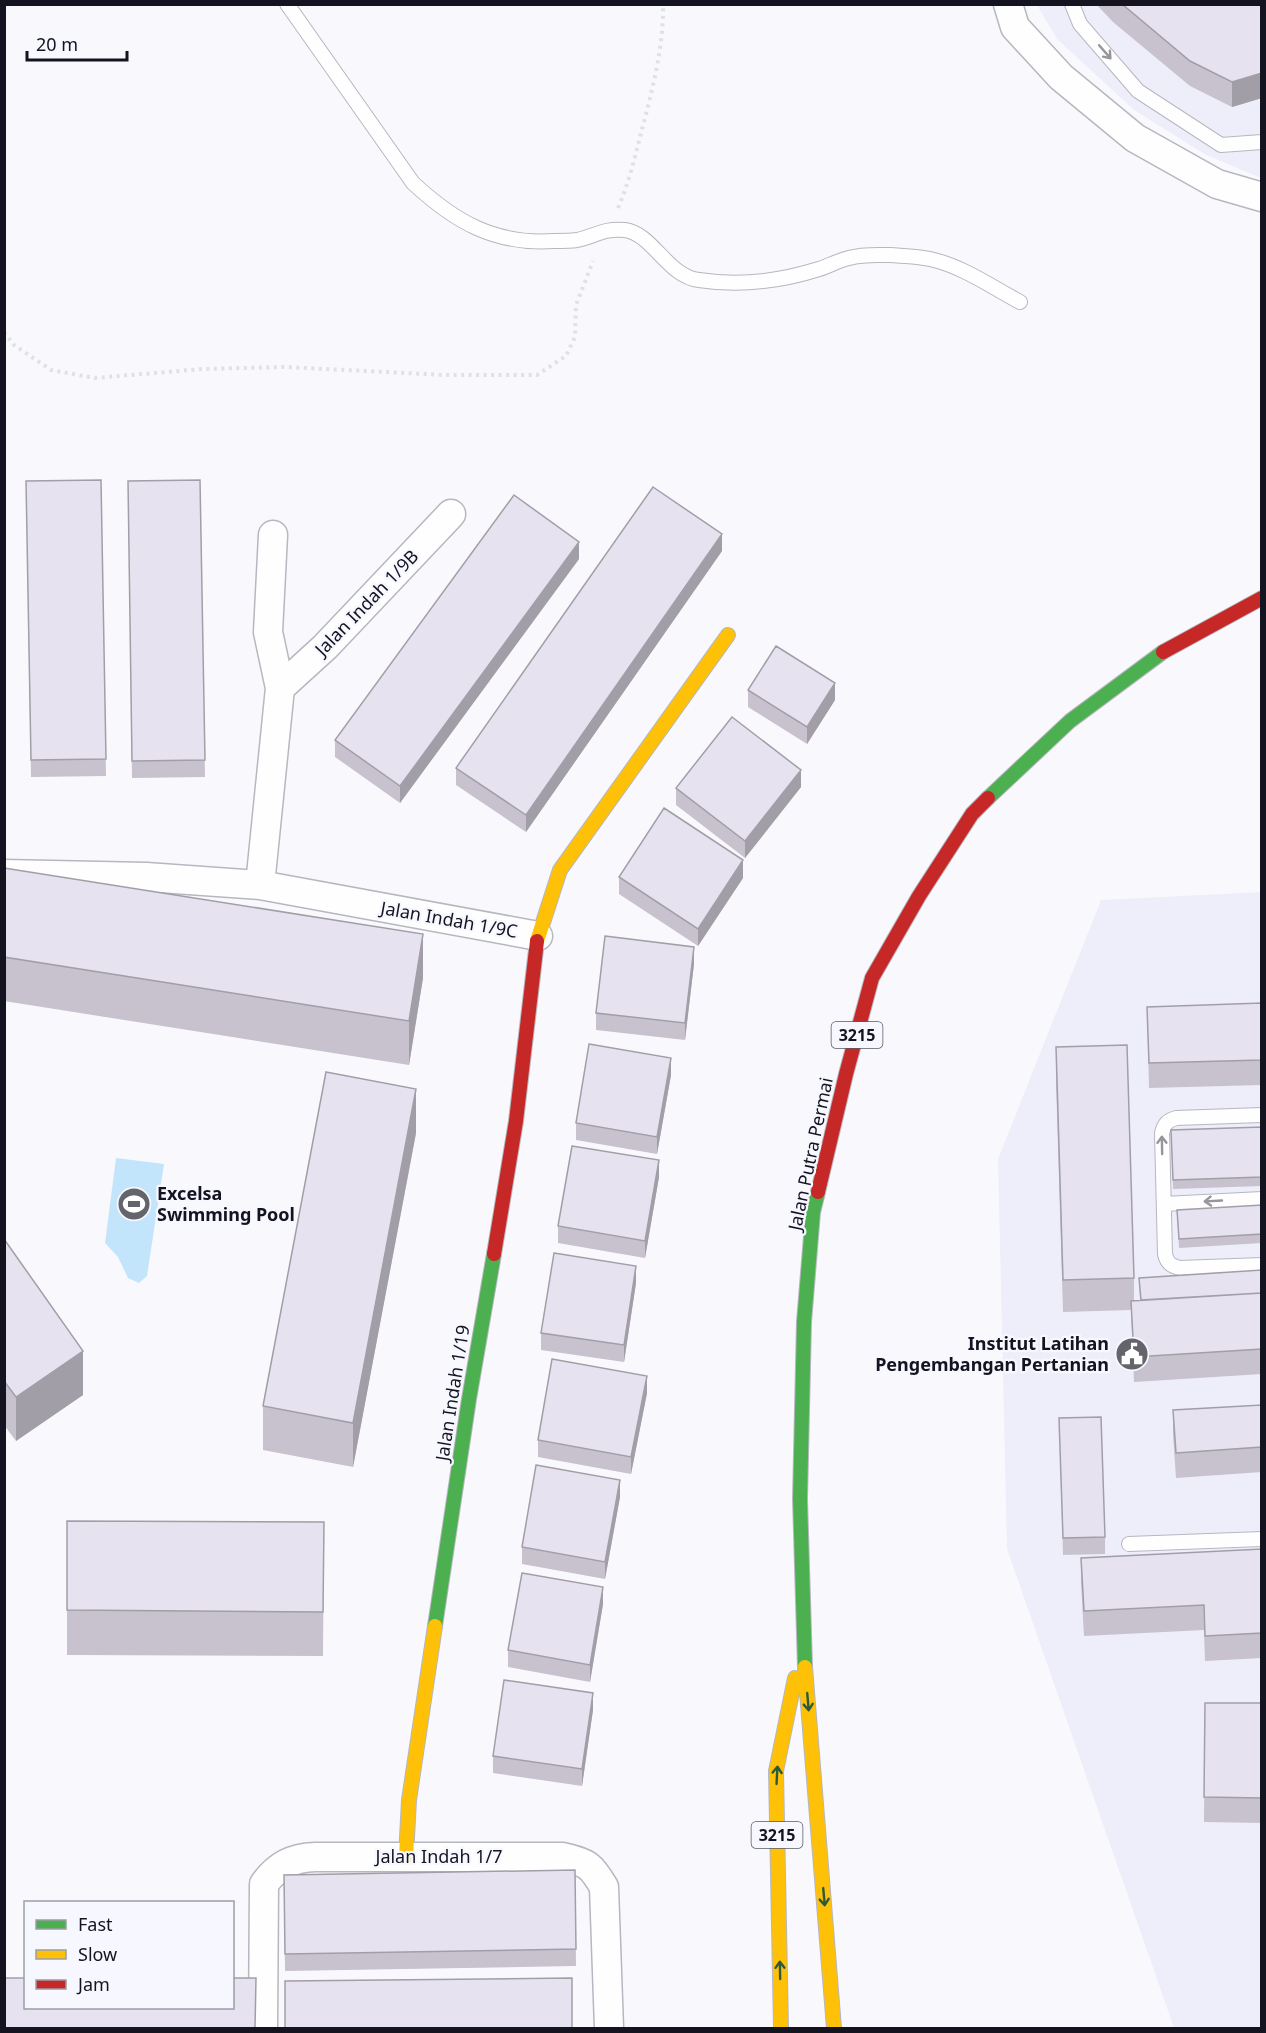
<svg xmlns="http://www.w3.org/2000/svg" width="1266" height="2033" font-family="'Noto Sans',sans-serif">
  <style>
    .built { fill: #eeeefa }
    .water { fill: #c3e5fc }
    .lines { fill: none; stroke-linecap: round; stroke-linejoin: round }
    .lane-casing { stroke: #b6b7bf; stroke-width: 16 }
    .street-casing { stroke: #b6b7bf; stroke-width: 31 }
    .fast-casing { stroke: #b6b7bf; stroke-width: 16 }
    .slow-casing { stroke: #b6b7bf; stroke-width: 16 }
    .jam-casing { stroke: #b6b7bf; stroke-width: 16 }
    .path { stroke: #e0e1e3; stroke-width: 4; stroke-dasharray: 3 4.5; stroke-linecap: butt }
    .lane { stroke: #fefeff; stroke-width: 14 }
    .street { stroke: #fefeff; stroke-width: 28 }
    .fast { stroke: #4caf50; stroke-width: 14 }
    .slow { stroke: #ffc107; stroke-width: 14 }
    .jam { stroke: #c62828; stroke-width: 14 }
    .wall { fill: #c7c2ce }
    .shaded-wall { fill: #a29ea7 }
    .building { fill: #e7e2ef; stroke: #a29ea7; stroke-width: 1.5 }
    .oneway { stroke: #95959b }
    .oneway2 { stroke: #2d5a36 }
    .labels { text-anchor: middle; stroke-width: 4.5; stroke-linejoin: round; paint-order: stroke }
    .shield { fill: #f7f8ff; stroke: #585863; stroke-width: 1.5 }
    .shield-label { font-size: 16px; font-weight: bold; fill: #141420 }
    .street-label { font-size: 18px; fill: #141420; stroke: #f7f8ff }
    .poi-label { font-size: 18px; font-weight: bold; fill: #141420; stroke: #f7f8ff; text-anchor: start }
  </style>
  <rect width="100%" height="100%" fill="#f9f9fd"/>
  <path class="built" d="M1037,5H1261V178L1206,155L1134,110L1057,39Z
    M1261,892V2028H1174L1007,1549L998,1159L1101,900Z"/>
  <path class="water" d="M116,1158L164,1164L147,1276L139,1283L128,1278L118,1257L105,1243Z"/>
  <g class="lines">
    <defs>
      <path id="lane" d="M287,4L413,183C455,222 495,245 554,241C562,241 570,241 577,240C596,236 603,228 625,230C653,234 667,276 699,280C738,286 781,281 819,269C829,266 839,260 849,258C862,254 877,255 890,255C903,256 917,256 930,259C962,266 992,287 1020,302
        M1072,4L1080,24L1138,91L1221,145L1262,142
        M1262,1115L1176,1118C1167,1121 1164,1124 1162,1133L1165,1254C1167,1263 1171,1266 1180,1268L1262,1265
        M1164,1204L1262,1199
        M1129,1544L1262,1539"/>
      <path id="street" d="M1008,4L1015,27L1061,77L1135,138L1217,184L1262,197
        M280,688L325,647L451,514
        M4,874L146,877L260,885L538,936
        M260,885L280,688L268,632L273,535
        M263,2028L264,1884C278,1865 292,1858 315,1857H563C588,1863 591,1865 604,1887L609,2028"/>
      <path id="fast" d="M988,798L1070,721L1163,652
        M435,1626L469,1399L494,1254
        M805,1667L800,1499L804,1322L813,1212L818,1192"/>
      <path id="slow" d="M537,941L560,870L728,635
        M805,1667L834,2028
        M406,1857L409,1800L435,1626
        M781,2028L776,1771L795,1678"/>
      <path id="jam" d="M1163,652L1262,598
        M818,1192L846,1074L872,978L919,896L972,814L988,798
        M494,1254L516,1121L537,941"/>
    </defs>
    <use href="#lane" class="lane-casing"/>
    <use href="#street" class="street-casing"/>
    <use href="#fast" class="fast-casing"/>
    <use href="#slow" class="slow-casing"/>
    <use href="#jam" class="jam-casing"/>
    <path class="path" d="M618,208C628,185 634,161 640,137C651,95 664,48 663,4
      M4,332L14,345L51,370L95,378L202,369L286,367L444,375H537L566,356L575,337L576,305L593,261"/>
    <use href="#lane" class="lane"/>
    <use href="#street" class="street"/>
    <use href="#fast" class="fast"/>
    <use href="#slow" class="slow"/>
    <use href="#jam" class="jam"/>
  </g>
  <path class="wall" d="M1096,4H1262V98L1232,107L1190,86L1113,22Z
    M101,480L106,776L31,777L26,481Z
    M200,480L205,777L132,778L128,481Z
    M722,551L526,832L456,785V768Z
    M579,559L400,803L335,757V740Z
    M748,690L835,700L807,744L748,707Z
    M801,787L745,858L676,805V788Z
    M4,868L423,978L409,1065L4,1001Z
    M619,877L743,878L698,946L619,894Z
    M694,964L685,1040L596,1030V1013Z
    M1262,1003V1085L1149,1088L1147,1007Z
    M1056,1047L1134,1278V1301L1140,1300L1139,1278L1262,1270V1374L1134,1382L1131,1310L1063,1312L1056,1080Z
    M671,1075L657,1154L576,1140V1123Z
    M1262,1127V1186L1173,1189L1171,1130Z
    M416,1133L353,1467L263,1450V1406Z
    M659,1177L645,1258L558,1243V1226Z
    M1262,1205V1243L1179,1248L1177,1210Z
    M4,1239L83,1395L16,1441L4,1425Z
    M636,1283L624,1362L541,1350V1333Z
    M647,1393L631,1474L538,1457V1440Z
    M1262,1405V1472L1176,1478L1173,1435V1410Z
    M1059,1418L1105,1537V1554L1063,1555Z
    M620,1497L605,1579L522,1564V1547Z
    M67,1521L324,1522L323,1656L67,1655Z
    M1262,1549V1658L1205,1661L1204,1630L1084,1636L1081,1583V1558Z
    M603,1604L590,1682L508,1667V1650Z
    M1205,1703H1262V1823L1204,1822Z
    M593,1710L582,1786L493,1773V1756Z
    M575,1870L576,1966L285,1971L284,1875Z"/>
  <path class="shaded-wall" d="M1262,73V98L1232,107V82Z
    M722,534V551L526,832V815Z
    M579,542V559L400,803V786Z
    M835,683V700L807,744V727Z
    M801,770V787L745,858V841Z
    M743,860V878L698,946V929Z
    M423,934V978L409,1065V1021Z
    M694,947V964L685,1040V1023Z
    M671,1058V1075L657,1154V1137Z
    M416,1089V1133L353,1467V1423Z
    M659,1160V1177L645,1258V1241Z
    M636,1266V1283L624,1362V1345Z
    M83,1351V1395L16,1441V1397Z
    M647,1376V1393L631,1474V1457Z
    M620,1480V1497L605,1579V1562Z
    M603,1587V1604L590,1682V1665Z
    M593,1693V1710L582,1786V1769Z"/>
  <path class="building" d="M1122,4H1262V73L1232,82L1190,61Z
    M101,480L106,759L31,760L26,481Z
    M200,480L205,760L132,761L128,481Z
    M653,487L722,534L526,815L456,768Z
    M514,495L579,542L400,786L335,740Z
    M776,646L835,683L807,727L748,690Z
    M732,717L801,770L745,841L676,788Z
    M664,808L743,860L698,929L619,877Z
    M4,868L423,934L409,1021L4,957Z
    M605,936L694,947L685,1023L596,1013Z
    M1262,1003V1060L1149,1063L1147,1007Z
    M589,1044L671,1058L657,1137L576,1123Z
    M1127,1045L1134,1278L1063,1280L1056,1047Z
    M326,1072L416,1089L353,1423L263,1406Z
    M1262,1127V1177L1173,1180L1171,1130Z
    M572,1146L659,1160L645,1241L558,1226Z
    M1262,1205V1234L1179,1239L1177,1210Z
    M4,1239L83,1351L16,1397L4,1381Z
    M554,1253L636,1266L624,1345L541,1333Z
    M1262,1270V1293L1141,1300L1139,1278Z
    M1262,1293V1349L1134,1357L1131,1301Z
    M552,1359L647,1376L631,1457L538,1440Z
    M1262,1405V1447L1176,1453L1173,1410Z
    M1101,1417L1105,1537L1063,1538L1059,1418Z
    M536,1465L620,1480L605,1562L522,1547Z
    M67,1521L324,1522L323,1612L67,1610Z
    M1262,1549V1633L1205,1636L1204,1605L1084,1611L1081,1558Z
    M522,1573L603,1587L590,1665L508,1650Z
    M504,1680L593,1693L582,1769L493,1756Z
    M1205,1703H1262V1798L1204,1797Z
    M575,1870L576,1949L285,1954L284,1875Z
    M4,1978H26V2007H232V1978H256L255,2028H4Z
    M572,1978V2028H285V1981Z"/>
  <defs><path id="oneway-shaft" d="M-6 0H5M1.5-3L5.5 0L1.5 3" fill="none" stroke-width="1.6" stroke-linecap="round" stroke-linejoin="round" transform="scale(1.5)"/></defs>
  <g class="oneway">
    <use href="#oneway-shaft" transform="translate(1105 52) rotate(49)"/>
    <use href="#oneway-shaft" transform="translate(1162 1145) rotate(-91)"/>
    <use href="#oneway-shaft" transform="translate(1213 1201) rotate(177)"/>
  </g>
  <g class="oneway2">
    <use href="#oneway-shaft" transform="translate(808 1702) rotate(85)"/>
    <use href="#oneway-shaft" transform="translate(777 1775) rotate(-87)"/>
    <use href="#oneway-shaft" transform="translate(824 1897) rotate(85)"/>
    <use href="#oneway-shaft" transform="translate(780 1970) rotate(-91)"/>
  </g>
  <defs>
    <symbol id="stadium-disc" viewBox="-11 -11 22 22"><circle r="9.5" fill="#64646d" stroke="#f7f8ff"/><path d="M0-5a6.5 5 0 1 0 0 10a6.5 5 0 1 0 0-10ZM-3.5-1.8h7v3.6h-7Z" fill="#fff"/></symbol>
    <symbol id="civic-disc" viewBox="-11 -11 22 22"><circle r="9.5" fill="#64646d" stroke="#f7f8ff"/><path d="M-.6-6.5H3V-4.5H.6V-3L4-1V1h2V6H-6V1h2V-1L-.6-3ZM-1.2 2.5V6h2.4V2.5Z" fill="#fff"/></symbol>
  </defs>
  <g fill-rule="evenodd">
    <use href="#stadium-disc" x="115" y="1185" width="38" height="38"/>
    <use href="#civic-disc" x="1113" y="1335" width="38" height="38"/>
  </g>
  <g class="labels">
    <g class="shield">
      <rect x="831.5" y="1022" width="51" height="26" rx="4.5"/>
      <rect x="751.5" y="1822" width="51" height="26" rx="4.5"/>
    </g>
    <g class="shield-label">
      <text x="857" y="1041">3215</text>
      <text x="777" y="1841">3215</text>
    </g>
    <g class="street-label">
      <text transform="translate(367 603) rotate(-46)" y="6">Jalan Indah 1/9B</text>
      <text transform="translate(449 920) rotate(10)" y="6">Jalan Indah 1/9C</text>
      <text transform="translate(811 1154) rotate(-78)" y="6">Jalan Putra Permai</text>
      <text transform="translate(453 1393) rotate(-81)" y="6">Jalan Indah 1/19</text>
      <text x="439" y="1863">Jalan Indah 1/7</text>
    </g>
    <g class="poi-label">
      <text x="157" y="1200">Excelsa<tspan x="157" dy="21">Swimming Pool</tspan></text>
      <text x="1109" y="1350" text-anchor="end">Institut Latihan<tspan x="1109" dy="21">Pengembangan Pertanian</tspan></text>
    </g>
  </g>
  <rect width="1266" height="2033" fill="none" stroke="#141420" stroke-width="12"/>
  <rect x="24" y="1901" width="210" height="108" fill="#f7f8ff" stroke="#9c9da6" stroke-width="1.5"/>
  <rect x="36" y="1920" width="30" height="9" fill="#4caf50" stroke="#9c9da6" stroke-width="1.5"/>
  <text x="78" y="1931" font-size="18" fill="#141420">Fast</text>
  <rect x="36" y="1950" width="30" height="9" fill="#ffc107" stroke="#9c9da6" stroke-width="1.5"/>
  <text x="78" y="1961" font-size="18" fill="#141420">Slow</text>
  <rect x="36" y="1980" width="30" height="9" fill="#c62828" stroke="#9c9da6" stroke-width="1.5"/>
  <text x="78" y="1991" font-size="18" fill="#141420">Jam</text>
  <path d="M27 51v9h100v-9" fill="none" stroke="#141420" stroke-width="3"/>
  <text x="36" y="51" font-size="18" fill="#141420" stroke="#f7f8ff" stroke-width="4.5" paint-order="stroke">20 m</text>
</svg>
